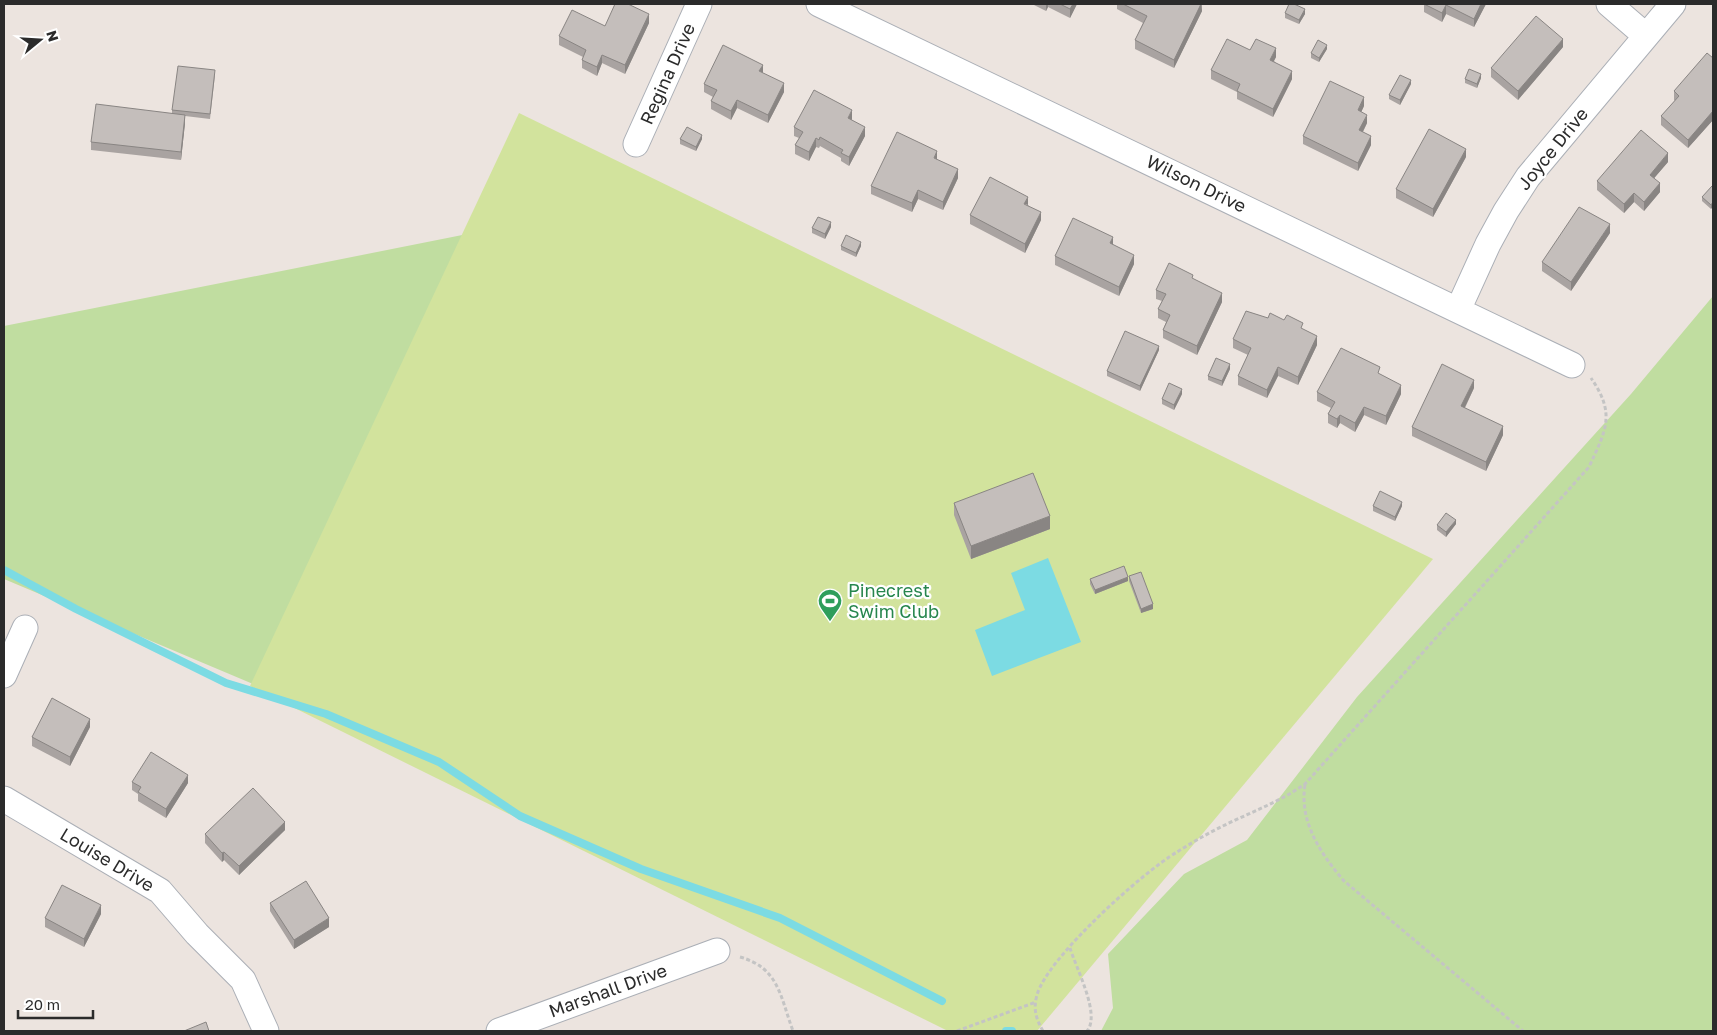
<svg xmlns="http://www.w3.org/2000/svg" width="1717" height="1035" font-family="'Golos Text',sans-serif">
  <style>
    .green { fill: #c0dda0 }
    .pitch { fill: #d2e39d }
    .water { fill: #7cdbe3 }
    .lines { fill: none; stroke-linecap: round; stroke-linejoin: round }
    .stream { stroke: #7cdbe3; stroke-width: 8 }
    .minor-casing { stroke: #abafb6; stroke-width: 27 }
    .path { stroke: #c4c4c4; stroke-width: 3; stroke-dasharray: 4 2.5; stroke-linecap: butt }
    .minor { stroke: #fff; stroke-width: 25 }
    .wall { fill: #a9a3a1 }
    .shaded-wall { fill: #898583 }
    .building { fill: #c4bebb; stroke: #898583 }
    .labels { text-anchor: middle; stroke-width: 4.5; stroke-linejoin: round; paint-order: stroke }
    .street-label { font-size: 18px; fill: #2b2b2b; stroke: #fff }
    .leisure-label { font-size: 18px; fill: #27864d; stroke: #fff; text-anchor: start }
  </style>
  <rect width="100%" height="100%" fill="#ece4df"/>
  <path class="green" d="M619,204L918,964L4,579V326Z
    M1713,296V1031H1101L1113,1008L1108,954L1184,874L1247,840L1357,697L1631,394Z"/>
  <path class="pitch" d="M519,113L1433,559L1037,1031H948L250,686Z"/>
  <path class="water" d="M1048,558L1081,642L992,676L975,630L1025,610L1011,573Z"/>
  <g class="lines">
    <path class="stream" d="M4,570L76,609L226,683L326,714L439,762L520,816L641,869L780,918L942,1001
      M1006,1031H1012"/>
    <defs>
      <path id="minor" d="M819,4L1572,365
        M1609,4L1646,36
        M636,144L699,4
        M1458,310L1488,244L1506,211L1528,177L1673,4
        M4,675L25,628
        M4,799L160,891L197,934L243,980L266,1031
        M499,1031L717,951"/>
    </defs>
    <use href="#minor" class="minor-casing"/>
    <path class="path" d="M1305,785C1299,822 1321,854 1344,881L1523,1031
      M1070,948C1076,968 1101,1015 1087,1031
      M740,957C779,968 780,996 793,1031
      M957,1031L1036,1002
      M1043,1031C1036,1019 1033,1009 1037,995C1047,958 1143,872 1177,852C1193,842 1210,832 1227,824C1254,811 1281,801 1305,784L1589,467C1606,430 1616,414 1591,378"/>
    <use href="#minor" class="minor"/>
  </g>
  <path class="wall" d="M1032,4H1077L1070,18L1048,7L1046,11Z
    M1117,4H1202V11L1174,68L1135,49V40L1143,23L1117,9Z
    M1424,4H1486L1474,27L1446,14L1442,22L1424,12Z
    M1285,13L1305,14L1299,24L1285,18Z
    M649,23L625,74L602,63L597,76L582,68V60L583,57L559,45V36L605,26Z
    M1563,47L1518,100L1491,77V68Z
    M1327,49L1319,62L1311,58V53Z
    M1250,50L1276,57L1274,61L1292,79L1273,117L1237,99V92L1211,79V70Z
    M1713,58V120L1688,148L1661,125V116L1675,101L1674,100V91Z
    M763,73L784,92L768,123L737,108L731,120L711,109V101L713,97L704,92V84Z
    M215,75L210,119L185,116V123L181,160L91,150V142L172,113V110Z
    M1481,78L1477,88L1465,83V79Z
    M1411,84L1400,105L1389,99V95Z
    M1364,106L1361,112L1367,123L1363,132L1371,145L1358,171L1303,144V136Z
    M852,119V120L865,136L849,166L841,161V158L820,146L819,148L816,147L809,161L795,154V145L799,138L794,136V127Z
    M680,139H702L696,151L680,144Z
    M1466,157L1433,217L1396,198V189Z
    M937,159L958,178L943,210L918,199L912,212L871,194V186Z
    M1668,162L1654,178L1660,192L1644,211L1634,202L1624,213L1597,190V181Z
    M1713,187V206L1711,209L1702,201V197Z
    M1028,205L1041,220L1025,253L970,224V215Z
    M831,227L825,239L812,233V228Z
    M1610,233L1571,291L1542,271V262Z
    M1113,245L1134,264L1119,296L1055,265V256Z
    M841,246H861L856,257L841,250Z
    M1193,279L1222,302L1197,355L1163,338V330L1166,322L1158,318V309L1162,301L1156,299V290Z
    M1303,330L1317,345L1298,385L1278,376L1267,398L1238,385V376L1248,355L1233,348V339Z
    M1159,350L1140,391L1107,376V371Z
    M1230,369L1222,386L1208,380V376Z
    M1380,374L1401,394L1386,425L1364,415L1355,432L1340,423L1337,428L1328,423V414L1331,408L1317,401V392Z
    M1474,388L1465,408L1503,435L1486,471L1412,436V427Z
    M1182,394L1174,410L1162,404V399Z
    M954,503L1050,529L971,559L954,515Z
    M1373,506H1402L1395,521L1373,511Z
    M1456,524L1446,537L1437,530V525Z
    M1129,576L1153,609L1141,613L1129,581Z
    M1090,579L1128,581L1095,594L1090,584Z
    M90,727L70,766L32,746V737Z
    M132,782L188,783L166,818L138,801V794L132,790Z
    M285,830L239,875L224,860L222,862L205,843V834Z
    M270,903L329,927L294,949L270,911Z
    M101,914L84,947L45,927V918Z"/>
  <path class="shaded-wall" d="M1046,4H1048V7L1046,11Z
    M1073,4H1077L1070,18V9Z
    M1201,4L1202,11L1174,68V60Z
    M1481,4H1486L1474,27V19Z
    M1446,5V14L1442,22V13Z
    M1305,9V14L1299,24V20Z
    M649,14V23L625,74V65Z
    M1563,39V47L1518,100V91Z
    M1327,45V49L1319,62V58Z
    M1276,48V57L1270,68V60Z
    M602,55V63L597,76V67Z
    M763,65V73L759,71Z
    M1292,71V79L1273,117V109Z
    M1481,74V78L1477,88V84Z
    M1411,80V84L1400,105V100Z
    M784,83V92L768,123V115Z
    M1364,97V106L1358,119V110Z
    M737,100V108L731,120V111Z
    M852,110V119L848,127V118Z
    M1713,111V120L1688,148V140Z
    M185,115V123L181,160V152Z
    M1367,115V123L1359,139V130Z
    M865,127V136L849,166V157Z
    M702,135V139L696,151V147Z
    M1371,136V145L1358,171V163Z
    M816,138V147L809,161V152Z
    M1466,149V157L1433,217V209Z
    M937,151V160L934,158Z
    M1668,153V162L1650,183V175Z
    M958,169V178L943,210V202Z
    M1660,183V192L1644,211V202Z
    M918,190V199L912,212V203Z
    M1634,193V202L1624,213V204Z
    M1028,197V205L1024,204Z
    M1713,202V206L1711,209V205Z
    M1041,212V220L1025,253V244Z
    M831,222V227L825,239V234Z
    M1610,224V233L1571,291V282Z
    M1113,237V246L1110,243Z
    M861,242V246L856,257V253Z
    M1134,255V264L1119,296V287Z
    M1222,293V302L1197,355V346Z
    M1317,336V345L1298,385V377Z
    M1159,346V350L1140,391V386Z
    M1230,364V369L1222,386V381Z
    M1278,367V376L1267,398V390Z
    M1474,380V388L1461,415V406Z
    M1401,385V394L1386,425V416Z
    M1182,389V394L1174,410V405Z
    M1364,407V415L1355,432V423Z
    M1340,415V423L1337,428V419Z
    M1503,426V435L1486,471V462Z
    M1402,502V506L1395,521V517Z
    M1050,516V529L971,559V546Z
    M1456,520V524L1446,537V532Z
    M1128,577V581L1095,594V590Z
    M1153,604V609L1141,613V609Z
    M90,719V727L70,766V757Z
    M188,775V783L166,818V809Z
    M285,822V830L239,875V866Z
    M224,852V860L222,862V853Z
    M101,905V914L84,947V939Z
    M329,918V927L294,949V940Z"/>
  <path class="building" d="M615,4H628L649,14L625,65L602,55L597,67L582,60L586,50L559,36L572,10L605,26Z
    M1060,4H1073L1070,9Z
    M1123,4H1201L1174,60L1135,40L1147,16Z
    M1289,4H1294L1305,9L1299,20L1285,13Z
    M1424,4H1481L1474,19L1446,5L1442,13Z
    M1536,16L1563,39L1518,91L1491,68Z
    M1227,39L1250,50L1256,39L1276,48L1270,60L1292,71L1273,109L1237,91L1240,84L1211,70Z
    M1318,40L1327,45L1319,58L1311,53Z
    M723,45L763,65L759,71L784,83L768,115L737,100L731,111L711,101L717,90L704,84Z
    M1707,53L1713,58V111L1688,140L1661,116L1679,96L1674,91Z
    M178,66L215,70L210,114L172,110Z
    M1469,69L1481,74L1477,84L1465,79Z
    M1400,75L1411,80L1400,100L1389,95Z
    M1330,81L1364,97L1358,110L1367,115L1359,130L1371,136L1358,163L1303,136Z
    M814,90L852,110L848,118L865,127L849,157L841,153L843,150L820,137L819,140L816,138L809,152L795,145L803,132L794,127Z
    M96,104L185,115L181,152L91,142Z
    M687,127L702,135L696,147L680,139Z
    M1429,129L1466,149L1433,209L1396,189Z
    M1641,130L1668,153L1650,175L1660,183L1644,202L1634,193L1624,204L1597,181Z
    M897,132L937,151L934,158L958,169L943,202L918,190L912,203L871,186Z
    M990,177L1028,197L1024,204L1041,212L1025,244L970,215Z
    M1712,186L1713,187V202L1711,205L1702,197Z
    M1579,207L1610,224L1571,282L1542,262Z
    M818,217L831,222L825,234L812,228Z
    M1073,218L1113,237L1110,243L1134,255L1119,287L1055,256Z
    M846,235L861,242L856,253L841,246Z
    M1169,263L1193,275L1192,278L1222,293L1197,346L1163,330L1170,315L1158,309L1166,294L1156,290Z
    M1246,311L1268,318L1270,313L1284,320L1287,315L1303,323L1301,328L1317,336L1298,377L1278,367L1267,390L1238,376L1251,348L1233,339Z
    M1125,331L1159,346L1140,386L1107,371Z
    M1341,348L1380,367L1378,373L1401,385L1386,416L1364,407L1355,423L1340,415L1337,419L1328,414L1335,402L1317,392Z
    M1216,358L1230,364L1222,381L1208,376Z
    M1442,364L1474,380L1461,406L1503,426L1486,462L1412,427Z
    M1169,383L1182,389L1174,405L1162,399Z
    M1033,473L1050,516L971,546L954,503Z
    M1380,491L1402,502L1395,517L1373,506Z
    M1446,513L1456,520L1446,532L1437,525Z
    M1124,566L1128,577L1095,590L1090,579Z
    M1141,572L1153,604L1141,609L1129,576Z
    M52,698L90,719L70,757L32,737Z
    M151,752L188,775L166,809L138,792L141,787L132,782Z
    M253,788L285,822L239,866L224,852L222,853L205,834Z
    M306,881L329,918L294,940L270,903Z
    M62,885L101,905L84,939L45,918Z
    M206,1022L209,1031H184Z"/>
  <defs>
    <symbol id="stadium-pin" viewBox="-11 -11 22 30"><path d="M0 17L-7.5 6A9.5 9.5 0 1 1 7.5 6Z" fill="#2e9e5b" stroke="#fff"/><path d="M0-5a6.5 5 0 1 0 0 10a6.5 5 0 1 0 0-10ZM-3.5-1.8h7v3.6h-7Z" fill="#fff"/></symbol>
  </defs>
  <g fill-rule="evenodd">
    <use href="#stadium-pin" x="816" y="587" width="28" height="38"/>
  </g>
  <g class="labels">
    <g class="street-label">
      <text transform="translate(668 74) rotate(-66)" y="6">Regina Drive</text>
      <text transform="translate(1553 149) rotate(-51)" y="6">Joyce Drive</text>
      <text transform="translate(1196 184) rotate(26)" y="6">Wilson Drive</text>
      <text transform="translate(107 860) rotate(31)" y="6">Louise Drive</text>
      <text transform="translate(608 991) rotate(-20)" y="6">Marshall Drive</text>
    </g>
    <g class="leisure-label">
      <text x="848" y="597">Pinecrest<tspan x="848" dy="21">Swim Club</tspan></text>
    </g>
  </g>
  <rect width="1717" height="1035" fill="none" stroke="#2b2b2b" stroke-width="10"/>
  <g transform="translate(40 40) rotate(72)" stroke="#ffffff" stroke-width="4" paint-order="stroke">
  <path d="M0-4L9 19L0 12L-9 19Z" fill="#2b2b2b"/>
  <text y="-8" font-size="14" font-weight="bold" text-anchor="middle" fill="#2b2b2b">N</text>
  </g>
  <path d="M18 1010v8h75v-8" fill="none" stroke="#2b2b2b" stroke-width="2.5"/>
  <text x="25" y="1010" font-size="15" fill="#2b2b2b" stroke="#ffffff" stroke-width="4" paint-order="stroke">20 m</text>
</svg>
